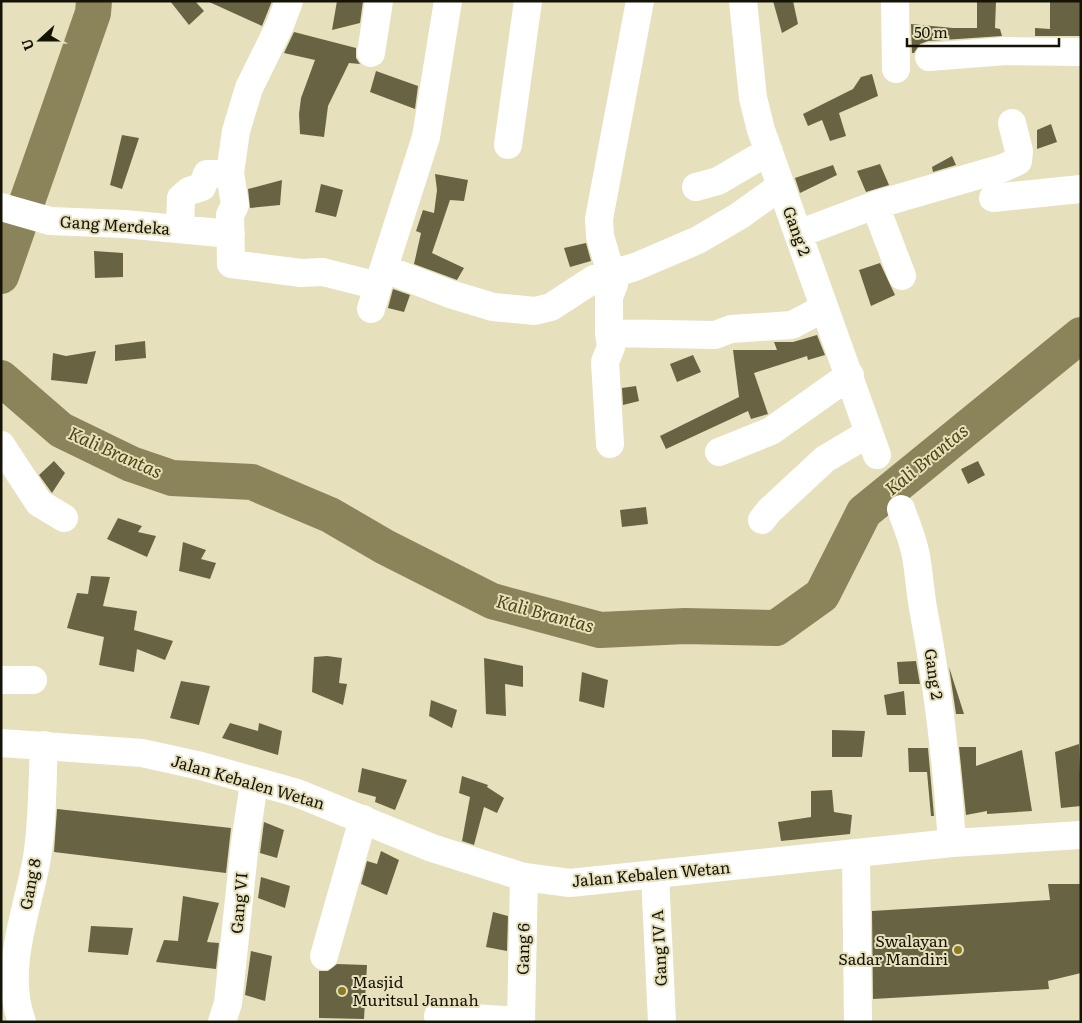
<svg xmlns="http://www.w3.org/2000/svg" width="1082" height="1023" font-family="Literata,serif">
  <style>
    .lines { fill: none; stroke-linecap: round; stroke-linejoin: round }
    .river { stroke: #8b845a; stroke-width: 36 }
    .building { fill: #686343 }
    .minor { stroke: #fff; stroke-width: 28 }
    .major { stroke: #fff; stroke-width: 28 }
    .poi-dot { fill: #8a7c21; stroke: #e6e0bc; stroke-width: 2 }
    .labels { text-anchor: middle; stroke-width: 4; stroke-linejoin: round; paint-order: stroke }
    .street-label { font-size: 16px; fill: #151306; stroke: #e6e0bc }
    .poi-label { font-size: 16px; fill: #151306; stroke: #e6e0bc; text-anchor: end }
    .water-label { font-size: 18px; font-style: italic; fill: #4c440d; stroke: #e6e0bc }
  </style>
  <rect width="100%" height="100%" fill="#e6e0bc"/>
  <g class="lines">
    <path class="river" d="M1,276L93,13L94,1
      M1,378L61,430L131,464L172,478L252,482L330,515L385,547L492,601L600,630L685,626L776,628L822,595L864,512L1081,335"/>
  </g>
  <path class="building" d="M170,1H195L204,11L189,25Z
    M207,1H272L262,26Z
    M337,1H363L360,23L332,30Z
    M773,1H793L798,24L782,33Z
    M977,1H996L995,28L1000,29L1002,36L928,41L920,44L914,53H912L911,24L953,28H977Z
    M1050,1H1081V36H1035V28L1050,29Z
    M294,32L356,48V58L360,64L349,63L328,106L324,137L300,134L299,114L301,98L315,60L284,53Z
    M376,71L418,86L415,109L370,92Z
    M872,74L878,96L839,113L846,136L830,141L822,120L808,126L803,114L853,89L861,77Z
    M1051,124L1057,142L1037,149V130Z
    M122,135L139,138L122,189L110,185Z
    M952,156L956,165L933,172L932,167Z
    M880,164L889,185L866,192L857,171Z
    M833,165L837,175L800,193L795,178Z
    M435,174L468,180L464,201L450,200L432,253L464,268L457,280L414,264L421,233L416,231L423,210L434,213L437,190Z
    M282,180L280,205L250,208L248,189Z
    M321,184L343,190L336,217L315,212Z
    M586,243L591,261L570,267L564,248Z
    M94,251L123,253V277L95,278Z
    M880,263L895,295L871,306L859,270Z
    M393,289L410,295L404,312L388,308Z
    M817,335L825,355L808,360L807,356L754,373L768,414L751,419L748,411L666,449L660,436L739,397L733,350H777L774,342H793Z
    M145,341L146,358L115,361V345Z
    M96,351L87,384L51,380L53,353L66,356Z
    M693,355L701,372L677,382L670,364Z
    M636,386L639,401L623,405L622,388Z
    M54,461L65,473L52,493L39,475Z
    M978,461L985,475L968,484L961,469Z
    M646,507L648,524L622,527L620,510Z
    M118,518L142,526L138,532L156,536L147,557L107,539Z
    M183,542L206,550L201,559L216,563L210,579L179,571Z
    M91,576L110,577L103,606L137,611L134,630L173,641L165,660L137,649L134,672L99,665L104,637L67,628L77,593L88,594Z
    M327,656L342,658L339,683L347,684L343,705L312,692L314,657Z
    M484,658L523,666V687L505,684L506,716L486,714Z
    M916,661L920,684H899L897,662Z
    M949,667L964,714H956Z
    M582,672L608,680L604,708L579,701Z
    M181,681L210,686L199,725L170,718Z
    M904,691L906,715H887L884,695Z
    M431,700L457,710L452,728L429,716Z
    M230,723L258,731L259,723L282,731L278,755L222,738Z
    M832,730L865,731L862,757H832Z
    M1079,744L1081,806L1061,808L1055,752Z
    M959,747H976V766L1022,750L1032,811L987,814V811L966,815Z
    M908,748H928L934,816H931L927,772H909Z
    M362,768L407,780L395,810L375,802L376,797L358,792Z
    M462,776L488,785L487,787L504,798L497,813L484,807L474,845L462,841L470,797L459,793Z
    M832,790L834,812L852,815L850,834L781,841L778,822L811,817V791Z
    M57,809L231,828L226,873L54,852Z
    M264,822L284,830L277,858L260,853Z
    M381,851L399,860L387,895L361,884L367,861L377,864Z
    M261,877L290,886L285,908L258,898Z
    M1048,884H1081V973L1048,981L1049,989L873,999L872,911L1050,900Z
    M183,896L219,903L207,942L219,943L216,969L156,962L164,940L178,941Z
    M493,912L508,916L507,951L486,947Z
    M91,926L133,928L128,955L88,952Z
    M251,951L272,956L265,1001L245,995Z
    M337,964L367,965L364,1019L319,1018V971H328Z"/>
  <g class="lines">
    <path class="minor" d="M289,1L280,25L249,88L236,131L230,173L235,205L230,215L231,264L301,273L323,272L378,286L426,137L448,1
      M640,1L599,219L600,236L614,284L609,297V333L715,335L731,329L792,325L824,308
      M743,1L753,98L761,130L877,455
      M895,1L896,69
      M371,53L379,1
      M929,57L1006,51L1081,52
      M508,145L528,1
      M696,187L718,181L769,151
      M993,198L1081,189
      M875,205L902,276
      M1,207L50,221L124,224L231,234
      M180,229L181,198L189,191L202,187L207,174L230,173
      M798,234L875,205L1003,168L1018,161L1019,151L1012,123
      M385,269L450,294L493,307L535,311L551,307L594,279L635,267L698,240L739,216L781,186
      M371,309L378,286
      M609,333L611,347L605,362L610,444
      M1,445L39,503L64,518
      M719,452L771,431L850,375
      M901,509C906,524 913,539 916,556C919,573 920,591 923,608C938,686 947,764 952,843
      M762,520L769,511L825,459L869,433
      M1,680H33
      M856,853L858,1022
      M655,875L662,1022
      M324,956L363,819
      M438,1016L521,1021
      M22,1022C3,971 26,915 36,863C43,826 42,783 44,745
      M222,1022L228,1003L245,843L254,783
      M521,1022L524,877"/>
    <path class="major" d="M1,743L142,753L201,766L297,793L432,848L524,877L570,883L952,843L1081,835"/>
  </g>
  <g class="poi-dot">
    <circle cx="958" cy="950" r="5"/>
    <circle cx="342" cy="991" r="5"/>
  </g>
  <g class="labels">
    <g class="street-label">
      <text transform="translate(115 225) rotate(4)" y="6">Gang Merdeka</text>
      <text transform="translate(797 231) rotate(70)" y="6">Gang 2</text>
      <text transform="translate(934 674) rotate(82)" y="6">Gang 2</text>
      <text transform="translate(248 782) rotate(16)" y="6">Jalan Kebalen Wetan</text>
      <text transform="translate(651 874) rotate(-5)" y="6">Jalan Kebalen Wetan</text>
      <text transform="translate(30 884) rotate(-79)" y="6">Gang 8</text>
      <text transform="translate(239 903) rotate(-85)" y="6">Gang VI</text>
      <text transform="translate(659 948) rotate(-93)" y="6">Gang IV A</text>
      <text transform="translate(523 949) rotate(-89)" y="6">Gang 6</text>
    </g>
    <g class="poi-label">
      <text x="948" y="947">Swalayan<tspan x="948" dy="18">Sadar Mandiri</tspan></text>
      <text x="352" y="988" text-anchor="start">Masjid<tspan x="352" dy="18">Muritsul Jannah</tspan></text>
    </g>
    <g class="water-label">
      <text transform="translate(115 453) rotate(24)" y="6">Kali Brantas</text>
      <text transform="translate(927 460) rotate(-39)" y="6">Kali Brantas</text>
      <text transform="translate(545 614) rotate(15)" y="6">Kali Brantas</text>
    </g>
  </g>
  <rect width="1082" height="1023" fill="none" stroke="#151306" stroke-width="5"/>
  <g transform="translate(40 40) rotate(249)" stroke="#e6e0bc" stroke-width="4" paint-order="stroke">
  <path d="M0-4L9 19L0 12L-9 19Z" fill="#151306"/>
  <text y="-8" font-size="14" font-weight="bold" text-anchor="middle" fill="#151306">U</text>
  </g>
  <path d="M907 38v8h152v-8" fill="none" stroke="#151306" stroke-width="2.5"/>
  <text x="914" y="38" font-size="15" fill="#151306" stroke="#e6e0bc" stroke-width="4" paint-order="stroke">50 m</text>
</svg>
